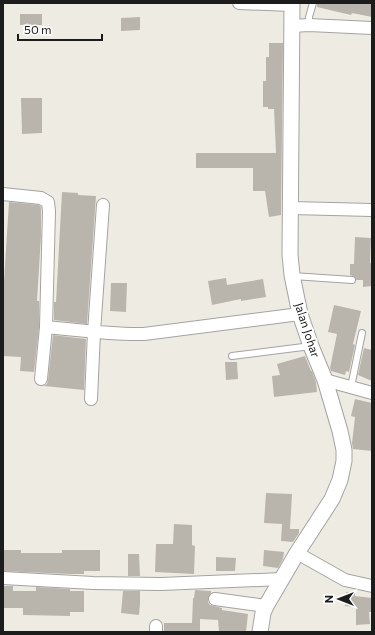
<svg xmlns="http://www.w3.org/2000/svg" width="375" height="635" font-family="Commissioner,sans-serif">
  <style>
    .building { fill: #bab5ac }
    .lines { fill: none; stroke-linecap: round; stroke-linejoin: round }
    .service-casing { stroke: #a3a3a3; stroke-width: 8 }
    .minor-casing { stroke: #a3a3a3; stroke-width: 14 }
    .tertiary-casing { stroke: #a3a3a3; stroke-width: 17 }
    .service { stroke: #fff; stroke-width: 6 }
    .minor { stroke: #fff; stroke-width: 12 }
    .tertiary { stroke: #fff; stroke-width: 15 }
    .labels { text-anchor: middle; stroke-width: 4; stroke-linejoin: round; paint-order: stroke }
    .street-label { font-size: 12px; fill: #1c1c1c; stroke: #fff }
  </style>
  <rect width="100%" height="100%" fill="#eeece2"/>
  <path class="building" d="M317,3H372V17L352,13L351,15L317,7Z
    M20,14H42V25H20Z
    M140,17V30L121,31V18Z
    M269,43H283L281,215L269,217L265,191H253V168H196V153H276L274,109H268V107H263V81H266V57H269Z
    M21,98H42V133L22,134Z
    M62,192L78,193V195L96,196L87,324L54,320V302H56Z
    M9,202L39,205L41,207V236L37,301H39V327L34,372L20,371L21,357L3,356V297Z
    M355,237L371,238L370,263H372V286L363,287V280H356L355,277L350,275V264H354Z
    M226,278L227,285L263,279L266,297L241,301V299L212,305L208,281Z
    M111,283H127L126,312L110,311Z
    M334,305L361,311L353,344L355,345L349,372L346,371L345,375L331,371L330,368L337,334L328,332Z
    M53,335L86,339L84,390L44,386L47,384L48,380Z
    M364,348L372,350V381L358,375Z
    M305,356L311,371H312L316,382L317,392L274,397L272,376L280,375L277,364Z
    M225,362H237L238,379L226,380Z
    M355,399L372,403V451L353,449L352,443L355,417L351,416Z
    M266,493L292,494L290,529H299V533L293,542L281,541L282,524L264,523Z
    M174,524L192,525V545L195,546L194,574L155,572L156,544H173Z
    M3,550H21V553H62V550H100V571H84V574H70L3,571Z
    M264,550L284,552L283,559L278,568L263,566Z
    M128,554H139L140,576H128Z
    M216,557L236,558L235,571H216Z
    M3,586H13V591H36V587L70,589V591H84V612H70V616L23,615V608H3Z
    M195,590L211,591V593L208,598V602L210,605L222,608V610L248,614L246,632H219L218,620L200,619V632H164V623H192L193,598H194Z
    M123,591H140V603L139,615L121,613Z
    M346,592L355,593V596L372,598V612H369L370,624L356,625V607L345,606Z"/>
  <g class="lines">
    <defs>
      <path id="service" d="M309,25V17L313,3
        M293,276L352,280
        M232,356L311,346
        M351,387L362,333"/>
      <path id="minor" d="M239,3L292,5
        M292,26L309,25L372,28
        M3,194L41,198L48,202L49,211L46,327L41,379
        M291,208L372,210
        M46,327C79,330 111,335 144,334L300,314
        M325,380L372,393
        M91,399L94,332L103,205
        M297,553L345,580L372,586
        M3,578L93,583L161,584L282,579
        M215,599L266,606
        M156,632V626"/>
      <path id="tertiary" d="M260,632L263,613L266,606L297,553L332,499L340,480L344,461V450L340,431L325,380L311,346L300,314L292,275L290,255L292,3"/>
    </defs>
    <use href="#service" class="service-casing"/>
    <use href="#minor" class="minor-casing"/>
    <use href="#tertiary" class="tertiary-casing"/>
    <use href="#service" class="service"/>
    <use href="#minor" class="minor"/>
    <use href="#tertiary" class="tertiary"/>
  </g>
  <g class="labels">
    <g class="street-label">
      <text transform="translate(307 330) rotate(72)" y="4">Jalan Johar</text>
    </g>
  </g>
  <rect width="375" height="635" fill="none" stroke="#1c1c1c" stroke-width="8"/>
  <g transform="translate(339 599) rotate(270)" stroke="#ffffff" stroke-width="3" paint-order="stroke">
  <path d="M0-3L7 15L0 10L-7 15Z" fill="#1c1c1c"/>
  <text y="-6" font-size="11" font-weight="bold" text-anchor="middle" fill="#1c1c1c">N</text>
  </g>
  <path d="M18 34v6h84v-6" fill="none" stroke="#1c1c1c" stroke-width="2"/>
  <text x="24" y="34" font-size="12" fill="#1c1c1c" stroke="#ffffff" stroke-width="3" paint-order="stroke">50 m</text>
</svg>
